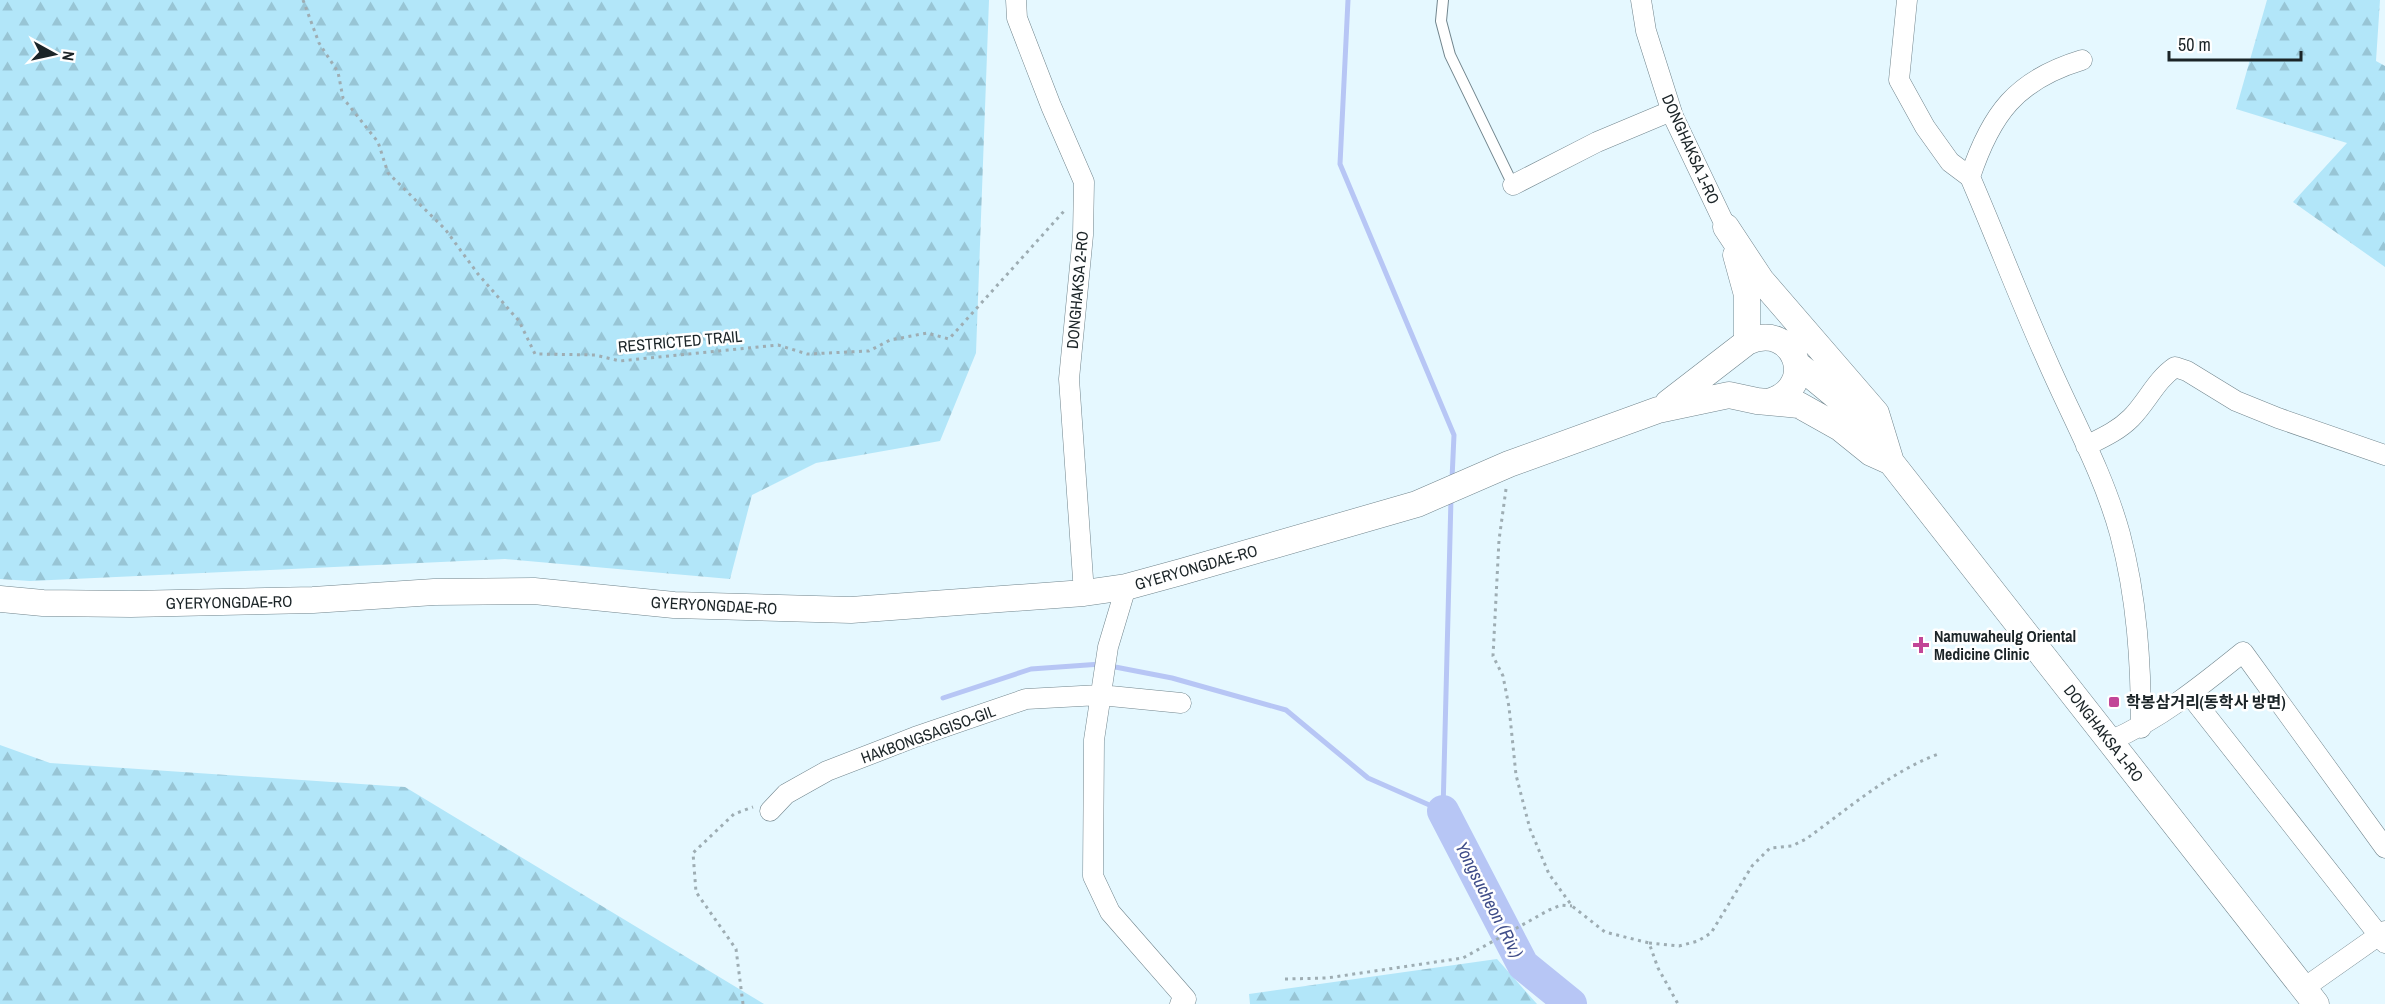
<svg xmlns="http://www.w3.org/2000/svg" width="2385" height="1004" font-family="'Archivo Narrow','Noto Sans KR',sans-serif">
  <style>
    .forest { fill: url(#forest-firs) }
    .lines { fill: none; stroke-linecap: round; stroke-linejoin: round }
    .stream { stroke: #b7c6f5; stroke-width: 5 }
    .river { stroke: #b7c6f5; stroke-width: 32 }
    .service-casing { stroke: #71858d; stroke-width: 12 }
    .minor-casing { stroke: #71858d; stroke-width: 21 }
    .tertiary-casing { stroke: #71858d; stroke-width: 27 }
    .path { stroke: #9eadb3; stroke-width: 3; stroke-dasharray: 3 4.5; stroke-linecap: butt }
    .service { stroke: #fff; stroke-width: 10 }
    .minor { stroke: #fff; stroke-width: 20 }
    .tertiary { stroke: #fff; stroke-width: 26 }
    .poi-dot { fill: #c24697; stroke: #fff; stroke-width: 2 }
    .labels { text-anchor: middle; stroke-width: 5; stroke-linejoin: round; paint-order: stroke }
    .street-label { font-size: 16px; fill: #1b2427; stroke: #fff }
    .poi-label { font-size: 16px; font-weight: bold; fill: #1b2427; stroke: #fff; text-anchor: start }
    .water-label { font-size: 18px; font-style: italic; fill: #404e8a; stroke: #fff }
  </style>
  <defs>
    <pattern id="forest-firs" width="22" height="20" patternUnits="userSpaceOnUse" patternTransform="scale(1.5)"><rect width="22" height="20" fill="#b2e6f9"/><path d="M5 1l3.5 6h-7zM16 11l3.5 6h-7z" fill="#98c5d5"/></pattern>
  </defs>
  <rect width="100%" height="100%" fill="#e5f8ff"/>
  <path class="forest" d="M0,0H989L976,353L940,441L816,463L752,495L730,579L505,559L30,581L0,579Z
    M2267,0H2380L2376,61L2385,66V267L2293,202L2347,143L2236,109Z
    M0,745L50,763L405,787L764,1004H0Z
    M1497,959L1537,1004H1250L1249,994Z"/>
  <g class="lines">
    <path class="stream" d="M1348,0L1340,164L1454,435L1452,479
      M1110,666L1172,678L1286,710L1368,778L1443,811L1451,498
      M943,698L1031,669L1101,664"/>
    <path class="river" d="M1443,811L1523,965L1571,1004"/>
    <defs>
      <path id="service" d="M1443,0L1441,21L1450,55L1513,185"/>
      <path id="minor" d="M1016,0L1017,18L1051,106L1084,182L1083,235L1069,379L1084,593
        M1641,0L1646,31L1673,116L1726,227
        M1907,0L1899,80L1925,127L1950,162L1970,177C1996,237 2019,298 2046,358C2071,416 2103,472 2120,534C2137,598 2141,662 2141,728
        M1970,177C1991,114 2016,80 2082,60
        M1513,185L1597,142L1671,111
        M2086,446C2102,438 2118,431 2131,418C2147,402 2156,380 2175,367L2187,371L2236,401L2278,418L2385,455
        M1126,587L1108,647L1094,740L1093,876L1110,912L1186,999L1180,1004
        M2190,695L2385,943
        M2110,741C2160,719 2201,686 2243,652L2385,848
        M770,811L786,794L827,771L915,737L1026,699L1100,695L1181,703
        M2304,988L2385,931"/>
      <path id="tertiary" d="M1726,227L1761,280L1876,413L1891,462L2316,1004
        M1736,255L1747,295V342
        M1797,364L1837,397L1874,434
        M1668,403L1747,342C1795,320 1820,388 1768,402
        M0,599L43,603L131,604L313,600L434,592L534,591L674,605L851,610L1084,593L1126,587L1181,572L1417,504L1509,464L1658,410L1729,395L1757,401L1799,405L1840,428L1871,453L1891,462"/>
    </defs>
    <use href="#service" class="service-casing"/>
    <use href="#minor" class="minor-casing"/>
    <use href="#tertiary" class="tertiary-casing"/>
    <path class="path" d="M303,0L319,43L338,72L343,98L378,142L388,173L445,229L478,274L519,321L535,354L595,355L620,361L778,345L807,354L869,351L890,340L927,333L949,339L1065,210
      M1506,489L1499,540L1493,656L1503,676L1509,707L1516,775L1530,829L1549,874L1572,906L1605,932L1649,943L1658,968L1678,1004
      M1649,943L1679,946L1698,941L1711,933L1752,866L1770,848L1792,846L1806,839C1849,808 1891,771 1941,753
      M1285,979L1327,978L1463,958L1549,910L1561,905L1572,906
      M743,1004L736,949L696,892L693,853L734,814L753,807"/>
    <use href="#service" class="service"/>
    <use href="#minor" class="minor"/>
    <use href="#tertiary" class="tertiary"/>
  </g>
  <g class="poi-dot">
    <path d="M1918 636h6v6h6v6h-6v6h-6v-6h-6v-6h6z"/>
    <rect x="2108" y="696" width="12" height="12" rx="3"/>
  </g>
  <g class="labels">
    <g class="street-label">
      <text transform="translate(1691 149) rotate(66)" y="6">DONGHAKSA 1-RO</text>
      <text transform="translate(1077 290) rotate(-85)" y="6">DONGHAKSA 2-RO</text>
      <text transform="translate(680 341) rotate(-5)" y="6">RESTRICTED TRAIL</text>
      <text transform="translate(1196 567) rotate(-16)" y="6">GYERYONGDAE-RO</text>
      <text transform="translate(229 602) rotate(-1)" y="6">GYERYONGDAE-RO</text>
      <text transform="translate(714 605) rotate(3)" y="6">GYERYONGDAE-RO</text>
      <text transform="translate(2104 733) rotate(52)" y="6">DONGHAKSA 1-RO</text>
      <text transform="translate(928 734) rotate(-20)" y="6">HAKBONGSAGISO-GIL</text>
    </g>
    <g class="poi-label">
      <text x="1934" y="642">Namuwaheulg Oriental<tspan x="1934" dy="18">Medicine Clinic</tspan></text>
      <text x="2126" y="708">학봉삼거리(동학사 방면)</text>
    </g>
    <g class="water-label">
      <text transform="translate(1489 900) rotate(63)" y="6">Yongsucheon (Riv.)</text>
    </g>
  </g>
  <g transform="translate(54 54) rotate(98)" stroke="#ffffff" stroke-width="4.5" paint-order="stroke">
  <path d="M0-4.5L10 22L0 15L-10 22Z" fill="#1b2427"/>
  <text y="-9" font-size="16" font-weight="bold" text-anchor="middle" fill="#1b2427">N</text>
  </g>
  <path d="M2169 51v9h132v-9" fill="none" stroke="#1b2427" stroke-width="3"/>
  <text x="2178" y="51" font-size="18" fill="#1b2427" stroke="#ffffff" stroke-width="4.5" paint-order="stroke">50 m</text>
</svg>
